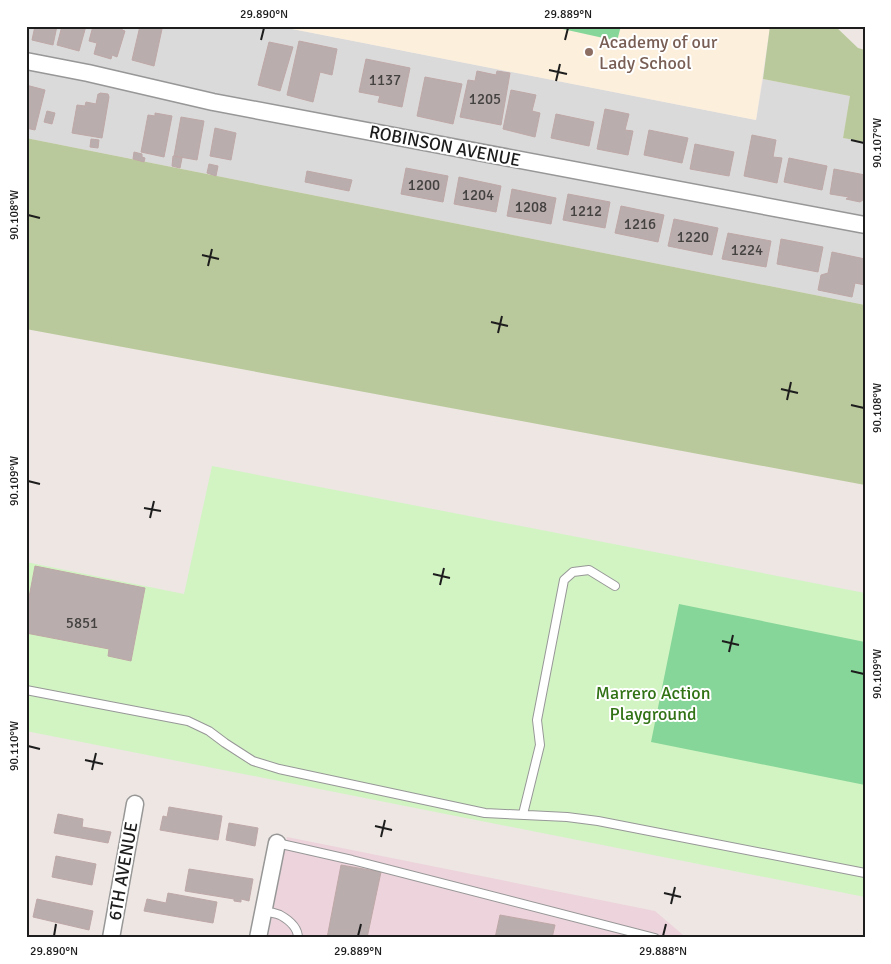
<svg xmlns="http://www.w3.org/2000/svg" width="891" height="964" font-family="Signika,sans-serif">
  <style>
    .residential { fill: #dbdada }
    .commercial { fill: #edd3dc }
    .education { fill: #fcf0dd }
    .forest { fill: #bac99b }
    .park { fill: #d2f4c3 }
    .pitch { fill: #87d699 }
    .building { fill: #baadad; stroke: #bea8a7 }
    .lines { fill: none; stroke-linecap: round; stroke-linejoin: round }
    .service-casing { stroke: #979797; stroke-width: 10 }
    .minor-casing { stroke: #979797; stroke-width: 19 }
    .service { stroke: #fff; stroke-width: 8 }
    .minor { stroke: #fff; stroke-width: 16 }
    .ticks { fill: none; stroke: #1d1d1d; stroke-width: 2 }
    .education-dot { fill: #8d6e63; stroke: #fff; stroke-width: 2 }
    .labels { text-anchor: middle; stroke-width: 4; stroke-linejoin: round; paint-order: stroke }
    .number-label { font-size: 15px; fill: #444141 }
    .education-label { font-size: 18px; fill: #785e54; stroke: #fff; text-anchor: start }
    .street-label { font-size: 18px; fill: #1d1d1d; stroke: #fff }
    .park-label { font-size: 18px; fill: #307214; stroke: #fff }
    .neatline { fill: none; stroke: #1d1d1d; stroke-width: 2 }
    .ticks-label { font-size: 12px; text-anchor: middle; fill: #1d1d1d }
  </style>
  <rect width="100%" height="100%" fill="#ede6e3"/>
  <path class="residential" d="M26,26H277L756,120L763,79L851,96L843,138L865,142V305L26,138Z"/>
  <path class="commercial" d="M287,837L655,911L683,935V938H268Z"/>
  <path class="education" d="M277,26H770L756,120Z"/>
  <path class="forest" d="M770,26H835L858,48L865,50V142L843,138L850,96L763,79Z
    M26,138L865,305V485L26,329Z"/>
  <path class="park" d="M212,466L865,593V897L26,731V562L184,594Z"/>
  <path class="pitch" d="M549,26H621L617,41Z
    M679,604L865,642V785L651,742Z"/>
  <path class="building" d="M35,26H57L53,45L32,40Z
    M62,26H86L79,51L57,45Z
    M93,26H123L122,30L125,31L117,57L112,55L111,59L94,54L97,43L89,41Z
    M140,26H150L162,29L154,66L132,60Z
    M299,41L337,49L332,75L320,72L313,102L287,95Z
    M269,42L293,47L280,91L258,85Z
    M366,59L410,68L402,107L378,102L380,96L359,92Z
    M477,71L496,75L497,71L510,73L501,125L460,117L468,80L475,81Z
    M425,77L462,84L453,124L417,116Z
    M26,85L45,90L35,130L26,128Z
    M511,90L536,95L532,111L540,113L535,137L503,129Z
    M100,93L108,94L109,97L102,138L72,133L77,105L85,106L86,102L96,104L98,94H99Z
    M605,109L629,114L625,130L633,131L628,155L597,149Z
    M47,111L55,113L52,124L44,122Z
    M155,113L172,116L164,157L141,152L148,115L155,116Z
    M556,114L594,122L589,146L551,138Z
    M181,117L204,121L197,160L174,156Z
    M215,128L236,133L231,160L210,156Z
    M649,130L688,138L682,163L644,155Z
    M752,135L776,140L773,157L782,158L777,183L744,176Z
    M91,139L99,140L98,148L90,147Z
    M695,144L734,152L729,176L690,169Z
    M134,152L142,154V157L145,158L144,162L133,159Z
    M173,156L182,158L180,168L172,166Z
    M789,158L827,166L822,190L784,182Z
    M209,164L218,166L216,176L207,173Z
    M406,168L448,176L443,202L401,194Z
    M834,169L865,175V200H863L860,202L846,199L849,197L830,194Z
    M307,171L352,180L349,191L305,182Z
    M459,177L501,186L496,212L454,204Z
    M512,189L556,198L551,224L507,216Z
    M568,194L610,202L605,228L563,220Z
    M621,206L664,215L658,242L615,233Z
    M674,219L718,228L712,255L668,246Z
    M728,233L771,241L766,267L722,259Z
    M781,239L823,247L818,272L777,264Z
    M832,252L865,259V285L855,283L852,297L818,290L821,275L828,273Z
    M35,566L145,588L131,661L108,656L109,649L26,633V613Z
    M169,807L222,816L218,840L160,830L163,816L167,817Z
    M58,814L83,819L82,827L111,832L108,843L54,833Z
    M229,823L258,828L255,846L226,840Z
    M56,856L96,864L92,885L52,877Z
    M341,865L381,872L367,938H327Z
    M189,869L253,879L249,901L241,899V902L234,901V899L185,891Z
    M168,893L217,902L213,923L144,911L147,899L166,903Z
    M37,899L93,911L89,930L33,917Z
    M500,915L555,925L552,938H495Z"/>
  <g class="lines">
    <defs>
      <path id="service" d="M26,690L188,721L209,731L225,743L253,761L279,769L485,813L567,817L598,821L865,873
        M523,814L540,745L537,720L564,580L573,572L589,570L615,586
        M277,843L352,860L655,938
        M263,911C269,912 275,913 280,915C289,920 298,928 298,938"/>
      <path id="minor" d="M26,61L88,73L213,102L865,225
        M111,938L135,804
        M258,938L277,843"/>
    </defs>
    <use href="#service" class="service-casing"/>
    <use href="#minor" class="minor-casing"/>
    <use href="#service" class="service"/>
    <use href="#minor" class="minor"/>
  </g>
  <path class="ticks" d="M261,40L264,28M565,40L568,28M549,70L567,74M556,81L560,64M851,140L864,143M28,215L40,218M202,255L219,259M208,266L212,249M491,322L508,326M498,333L502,316M781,389L798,393M787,400L791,382M851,405L864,408M28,481L40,484M144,508L161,511M150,518L154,501M433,574L450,578M440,585L444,568M722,641L739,645M729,652L733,635M851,671L864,674M28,746L40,749M85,760L103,764M92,770L96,753M375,826L392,830M381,837L385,820M664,893L681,897M671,904L675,887M54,936L56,924M358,936L361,924M663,936L666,924"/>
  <circle class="education-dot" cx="589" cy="52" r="5"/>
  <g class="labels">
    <g class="number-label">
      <text x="385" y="85">1137</text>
      <text x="485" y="104">1205</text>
      <text x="424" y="190">1200</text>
      <text x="478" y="200">1204</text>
      <text x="531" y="212">1208</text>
      <text x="586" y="216">1212</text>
      <text x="640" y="229">1216</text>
      <text x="693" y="242">1220</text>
      <text x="747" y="255">1224</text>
      <text x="82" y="628">5851</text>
    </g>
    <g class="education-label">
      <text x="599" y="48">Academy of our<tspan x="599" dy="21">Lady School</tspan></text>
    </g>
    <g class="street-label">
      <text transform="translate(445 146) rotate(11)" y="6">ROBINSON AVENUE</text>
      <text transform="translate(123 871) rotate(-80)" y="6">6TH AVENUE</text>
    </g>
    <g class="park-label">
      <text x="653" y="699">Marrero Action<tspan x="653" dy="21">Playground</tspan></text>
    </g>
  </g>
  <rect width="891" height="964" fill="none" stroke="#ffffff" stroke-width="55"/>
  <rect x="28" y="28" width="836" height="908" class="neatline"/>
  <g class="ticks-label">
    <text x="264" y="18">29.890°N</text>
    <text x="568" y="18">29.889°N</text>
    <text transform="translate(877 143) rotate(-90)" y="4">90.107°W</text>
    <text transform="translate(14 215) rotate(-90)" y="4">90.108°W</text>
    <text transform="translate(877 408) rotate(-90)" y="4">90.108°W</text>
    <text transform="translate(14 481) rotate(-90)" y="4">90.109°W</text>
    <text transform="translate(877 674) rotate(-90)" y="4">90.109°W</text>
    <text transform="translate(14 746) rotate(-90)" y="4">90.110°W</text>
    <text x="54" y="955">29.890°N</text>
    <text x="358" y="955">29.889°N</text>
    <text x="663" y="955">29.888°N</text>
  </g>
</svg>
